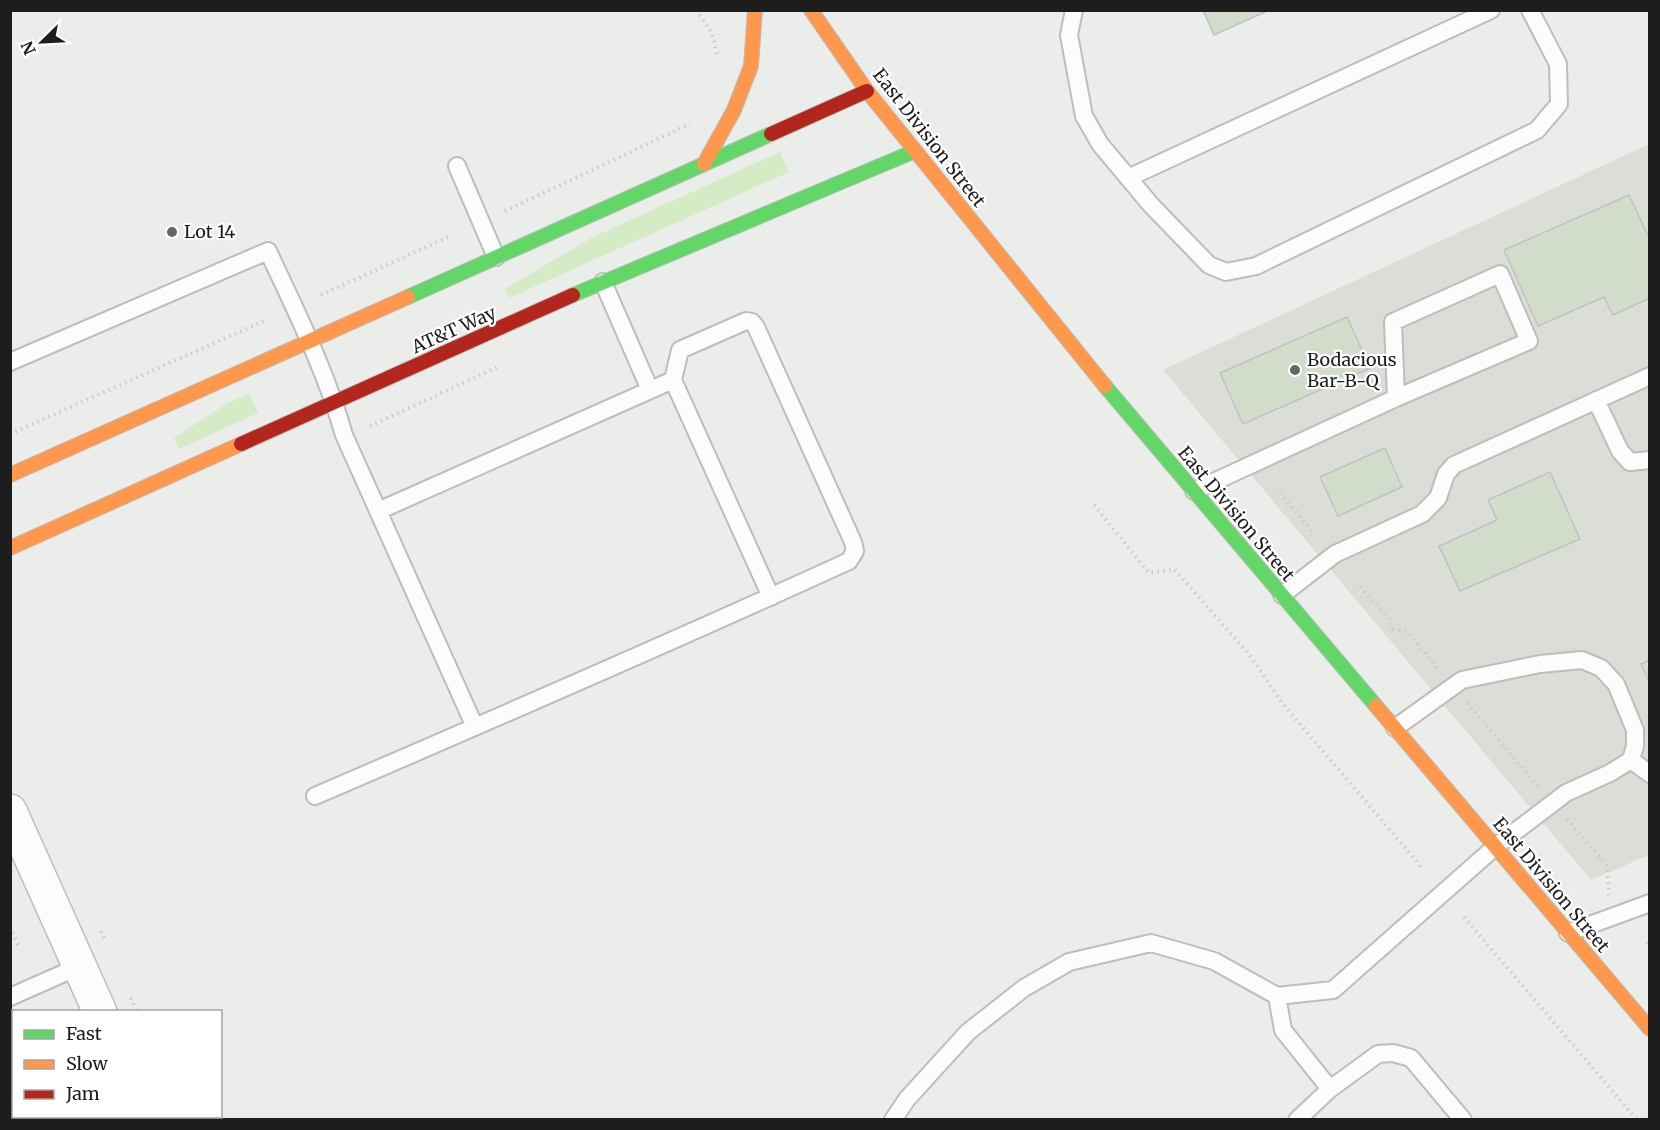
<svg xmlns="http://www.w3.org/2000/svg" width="1660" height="1130" font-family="Merriweather,serif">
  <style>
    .built { fill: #daded7 }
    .green { fill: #d4ebc6 }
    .building { fill: #d1dccb; stroke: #c1c2c0; stroke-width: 1.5 }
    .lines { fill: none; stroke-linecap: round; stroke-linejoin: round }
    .lane-casing { stroke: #bcbebb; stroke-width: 20 }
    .street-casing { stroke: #bcbebb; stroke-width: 36 }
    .fast-casing { stroke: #bcbebb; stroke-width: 16 }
    .slow-casing { stroke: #bcbebb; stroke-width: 16 }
    .jam-casing { stroke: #bcbebb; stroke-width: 16 }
    .path { stroke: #cacbc9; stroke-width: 4; stroke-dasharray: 1.5 4.5; stroke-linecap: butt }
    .lane { stroke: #fcfcfc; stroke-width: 16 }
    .street { stroke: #fcfcfc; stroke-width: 33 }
    .fast { stroke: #63d668; stroke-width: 14 }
    .slow { stroke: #ff974d; stroke-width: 14 }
    .jam { stroke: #b3261e; stroke-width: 14 }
    .poi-dot { fill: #646664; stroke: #fff; stroke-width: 2 }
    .labels { text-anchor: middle; stroke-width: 4.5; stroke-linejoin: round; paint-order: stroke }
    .street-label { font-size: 18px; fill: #1c1d1c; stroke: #fff }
    .poi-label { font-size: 18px; fill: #1c1d1c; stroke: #fff; text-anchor: start }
  </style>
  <rect width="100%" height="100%" fill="#ebedea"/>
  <path class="built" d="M1649,144V855L1591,880L1163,370Z"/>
  <path class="green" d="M780,152L789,172L509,298L505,289L593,237Z
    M249,393L258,413L179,449L174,438L226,404Z"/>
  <path class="building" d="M1203,10H1265V12L1214,35Z
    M1629,195L1650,240V298L1613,315L1604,297L1538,326L1504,250Z
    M1347,317L1370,368L1243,424L1220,373Z
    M1385,448L1402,487L1338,516L1320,477Z
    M1550,472L1580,539L1460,591L1439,546L1497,520L1488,500Z
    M1650,660V684L1641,664Z"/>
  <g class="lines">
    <defs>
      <path id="lane" d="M1074,10L1069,35L1084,116L1100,144L1151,205L1209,265L1226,272L1256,266L1537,130L1559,104L1558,64L1530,10
        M457,166L496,257
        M1128,178L1491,10
        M603,282L650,390
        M10,362L268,251C296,311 326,371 344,435L475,727
        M1596,400L1620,451L1630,462L1650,460
        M1194,491L1396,398L1529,341L1500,274L1393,322L1396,398
        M378,511L673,380
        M1282,595L1335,554L1422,514L1438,498L1446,474L1454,465L1650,376
        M1631,760L1650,774
        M315,796C494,719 672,642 849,561L855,551L853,542L756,327L752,322L746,321L680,350L673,380L771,597
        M1568,933L1650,903
        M1277,996L1283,1030L1330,1089L1297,1120
        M10,997L80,966
        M1330,1089L1378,1054L1393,1053L1411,1058L1463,1120
        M893,1120L907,1099L968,1032L1024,988L1069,962L1151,943L1214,961L1277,996L1333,990L1495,847L1566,793L1610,773L1631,760L1635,746V730L1616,684L1601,668L1582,660L1540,664L1462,680L1395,728"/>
      <path id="street" d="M10,811L100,1012
        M147,1116L148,1120"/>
      <path id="fast" d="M573,295L915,151
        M408,297L771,134
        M1105,386L1376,706"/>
      <path id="slow" d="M811,10L867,91L1105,386
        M704,164L734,110L751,66L755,10
        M10,475L408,297
        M10,548L241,444
        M1376,706L1650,1029"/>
      <path id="jam" d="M771,134L867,91
        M241,444L573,295"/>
    </defs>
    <use href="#lane" class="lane-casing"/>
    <use href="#street" class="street-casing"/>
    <use href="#fast" class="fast-casing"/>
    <use href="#slow" class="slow-casing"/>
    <use href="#jam" class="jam-casing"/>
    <path class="path" d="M696,10L712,33L718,58
      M505,211L690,124
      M321,295L448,237
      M370,426L500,366
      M10,434L264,321
      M1280,493L1312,531
      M1094,505L1149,573L1174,569L1248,653L1283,704L1423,869
      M1360,587L1389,618L1393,629L1408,632L1439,670
      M1467,703L1538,786
      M1567,819L1607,866L1609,895
      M1464,917L1637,1120
      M10,927L18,945
      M101,931L106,942
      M1647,942L1650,947
      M131,998L137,1012
      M101,1116L103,1120
      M183,1116L184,1120"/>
    <use href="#lane" class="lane"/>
    <use href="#street" class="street"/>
    <use href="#fast" class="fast"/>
    <use href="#slow" class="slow"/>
    <use href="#jam" class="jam"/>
  </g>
  <g class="poi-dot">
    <circle cx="172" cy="232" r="6"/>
    <circle cx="1295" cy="370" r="6"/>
  </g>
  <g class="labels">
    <g class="street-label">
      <text transform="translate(929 138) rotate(52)" y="6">East Division Street</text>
      <text transform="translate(454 330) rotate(-24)" y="6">AT&amp;T Way</text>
      <text transform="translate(1236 514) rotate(50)" y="6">East Division Street</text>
      <text transform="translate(1551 885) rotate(50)" y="6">East Division Street</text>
    </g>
    <g class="poi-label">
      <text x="184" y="238">Lot 14</text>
      <text x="1307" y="366">Bodacious<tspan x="1307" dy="21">Bar-B-Q</tspan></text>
    </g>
  </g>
  <rect width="1660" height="1130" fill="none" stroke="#1c1d1c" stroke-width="24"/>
  <rect x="12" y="1010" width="210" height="108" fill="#ffffff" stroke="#a4a5a4" stroke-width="1.5"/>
  <rect x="24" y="1030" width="30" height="9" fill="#63d668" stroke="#a4a5a4" stroke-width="1.5"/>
  <text x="66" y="1040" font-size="18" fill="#1c1d1c">Fast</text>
  <rect x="24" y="1060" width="30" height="9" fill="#ff974d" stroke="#a4a5a4" stroke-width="1.5"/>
  <text x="66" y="1070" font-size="18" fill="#1c1d1c">Slow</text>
  <rect x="24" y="1090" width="30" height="9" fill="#b3261e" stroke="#a4a5a4" stroke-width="1.5"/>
  <text x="66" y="1100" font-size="18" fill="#1c1d1c">Jam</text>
  <g transform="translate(42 42) rotate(246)" stroke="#ffffff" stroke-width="4.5" paint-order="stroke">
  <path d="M0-4.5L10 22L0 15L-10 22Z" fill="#1c1d1c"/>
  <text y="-9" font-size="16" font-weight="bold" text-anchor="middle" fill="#1c1d1c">N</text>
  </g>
</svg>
